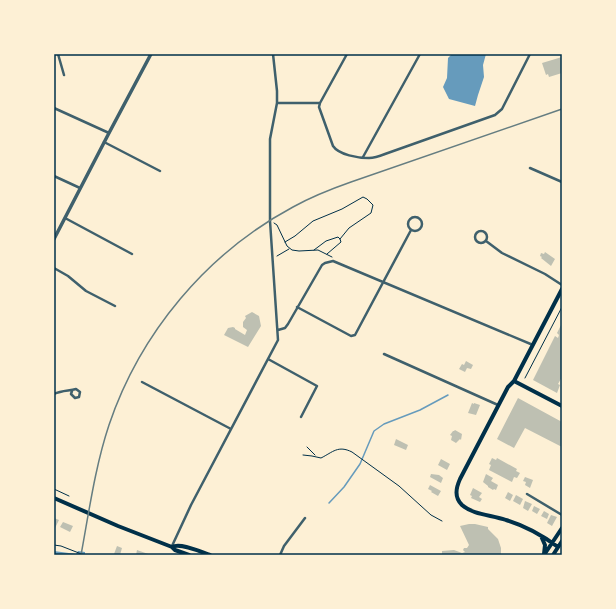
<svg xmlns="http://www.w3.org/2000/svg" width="616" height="609" font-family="'Roboto Condensed',sans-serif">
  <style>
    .water { fill: #669bbc }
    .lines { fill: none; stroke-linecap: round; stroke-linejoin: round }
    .stream { stroke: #669bbc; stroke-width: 1.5 }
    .building { fill: #bec0b2 }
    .path { stroke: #003049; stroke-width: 1 }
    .minor { stroke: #3f606c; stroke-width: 2.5 }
    .tertiary { stroke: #3f606c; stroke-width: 3.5 }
    .secondary { stroke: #003049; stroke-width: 4 }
    .primary { stroke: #003049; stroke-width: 4 }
    .rail { stroke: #657d81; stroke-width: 1.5 }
    .neatline { fill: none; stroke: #003049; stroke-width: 1.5 }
  </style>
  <rect width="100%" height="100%" fill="#fdf0d5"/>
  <path class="water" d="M452,54H486L483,65L484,77L478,95L475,106L449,99L443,87L447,78L448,58Z
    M54,551L76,554L78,551L85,552V555H54Z"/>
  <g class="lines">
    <path class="stream" d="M329,503L344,487L360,464L374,431L384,424L420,410L448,395"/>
  </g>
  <path class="building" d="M562,57V73L549,77L548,74L546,75L542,63Z
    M545,252L555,259L551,266L541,258L542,257L540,256L541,253L544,254Z
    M252,312L259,316L261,326L248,347L224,335L228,328L233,327L235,328V329L245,335L247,330L243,327V322L246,318L245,316Z
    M562,323V377L558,384L560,385L557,393L533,380L555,336L558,338L559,335L557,333Z
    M466,361L473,365L471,369L467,368L465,372L459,369L462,364L464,365Z
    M518,398L562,422V447L525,428L514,448L497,439Z
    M472,403L474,404V403L480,405L476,415L468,413Z
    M455,430L462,434L461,440L460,439L456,443L451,440L452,436L450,435L453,431H454Z
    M396,439L408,445L406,450L394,445Z
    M492,458L496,460L497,458L517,469L516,471L520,473L517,478L514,477L512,482L489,470L491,465L489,464Z
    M441,459L450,464L447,470L438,465Z
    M431,474L439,475L443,478L441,483L430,477Z
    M486,474L493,478L491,481L498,485L496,490L494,489L493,490L488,487V486L483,482Z
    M525,477L533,480L530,488L525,485L526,482L523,481Z
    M430,485L441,491L438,496L431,492L432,491L428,489Z
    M473,488L482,493L479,497L482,499L480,502L471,498L472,496L470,495Z
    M508,492L513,495L510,501L505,498Z
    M516,495L523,499L520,505L513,501Z
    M525,501L532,504L528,511L523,508Z
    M534,506L540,509L537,514L532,511Z
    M544,511L549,514L547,519L541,516Z
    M551,515L557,517L552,526L547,523Z
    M54,518L59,520L54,530Z
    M63,522L73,526L70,532L60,527Z
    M469,524H475L488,527V529L498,539L501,548V555H442V551L454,550L462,553L465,552L463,550L464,548H467L469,545L460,526Z
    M117,546L122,548L120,555L114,554Z
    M137,550L151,555H136Z"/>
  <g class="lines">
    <path class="path" d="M274,223L277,225L287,246L292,250L299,251L318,250L332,257
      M285,242L295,236L313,221L342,209L363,197L367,199L373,205L371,213L349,228L340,239
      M314,250L326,241L338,237L340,239L341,242L327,254
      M277,256L289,249
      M525,378L562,307
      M307,447L315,455
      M303,455L312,456L321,458C333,452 338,445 352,452L399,486L431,515L442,521
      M54,489L69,496
      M54,545L61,546L84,555"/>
    <path class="minor" d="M58,54L64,75
      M347,54L320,103L319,107L333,146C339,155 358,158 369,158C374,158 380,156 385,154L495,115L502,109L530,54
      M277,103H320
      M54,108L109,133
      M104,142L160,171
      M363,157L420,54
      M530,168L562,182
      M54,176L80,188
      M408 224a7 7 0 1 1 14 0a7 7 0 1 1-14 0Z
      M65,218L132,254
      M475 237a6 6 0 1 1 12 0a6 6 0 1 1-12 0Z
      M486,241L502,253L545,274L562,285
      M54,268L68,276L86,291L115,306
      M297,307L351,336L355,335L411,230
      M278,330L285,328L288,324L322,265L325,263L333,261L533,345
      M384,354L498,405
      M268,359L317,386L301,417
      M142,382L231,429
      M54,394C62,390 69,391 76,389L80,392L79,397L75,398L71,394L72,391
      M527,494L562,515
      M172,546L191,505L278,340L270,221V139L277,103V91L273,54
      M280,555L284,546L305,518"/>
    <path class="tertiary" d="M54,239L109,133L151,54"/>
    <path class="secondary" d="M514,381L562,406
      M541,536L545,545L544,554
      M558,547C542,535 526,526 506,520C493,515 473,515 462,505C454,497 456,488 460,479L508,387L514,381L562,289
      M544,555L562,528
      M553,555L562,541"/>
    <path class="primary" d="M54,498L118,526L172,547L175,550L189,555
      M172,547C180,542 201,552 210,555"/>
    <path class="rail" d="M81,555C89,512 95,467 109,425C140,333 207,253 293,207C311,197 331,189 351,182L562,109"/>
  </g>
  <rect width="616" height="609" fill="none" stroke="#fdf0d5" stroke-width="110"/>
  <rect x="55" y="55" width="506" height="499" class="neatline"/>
</svg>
